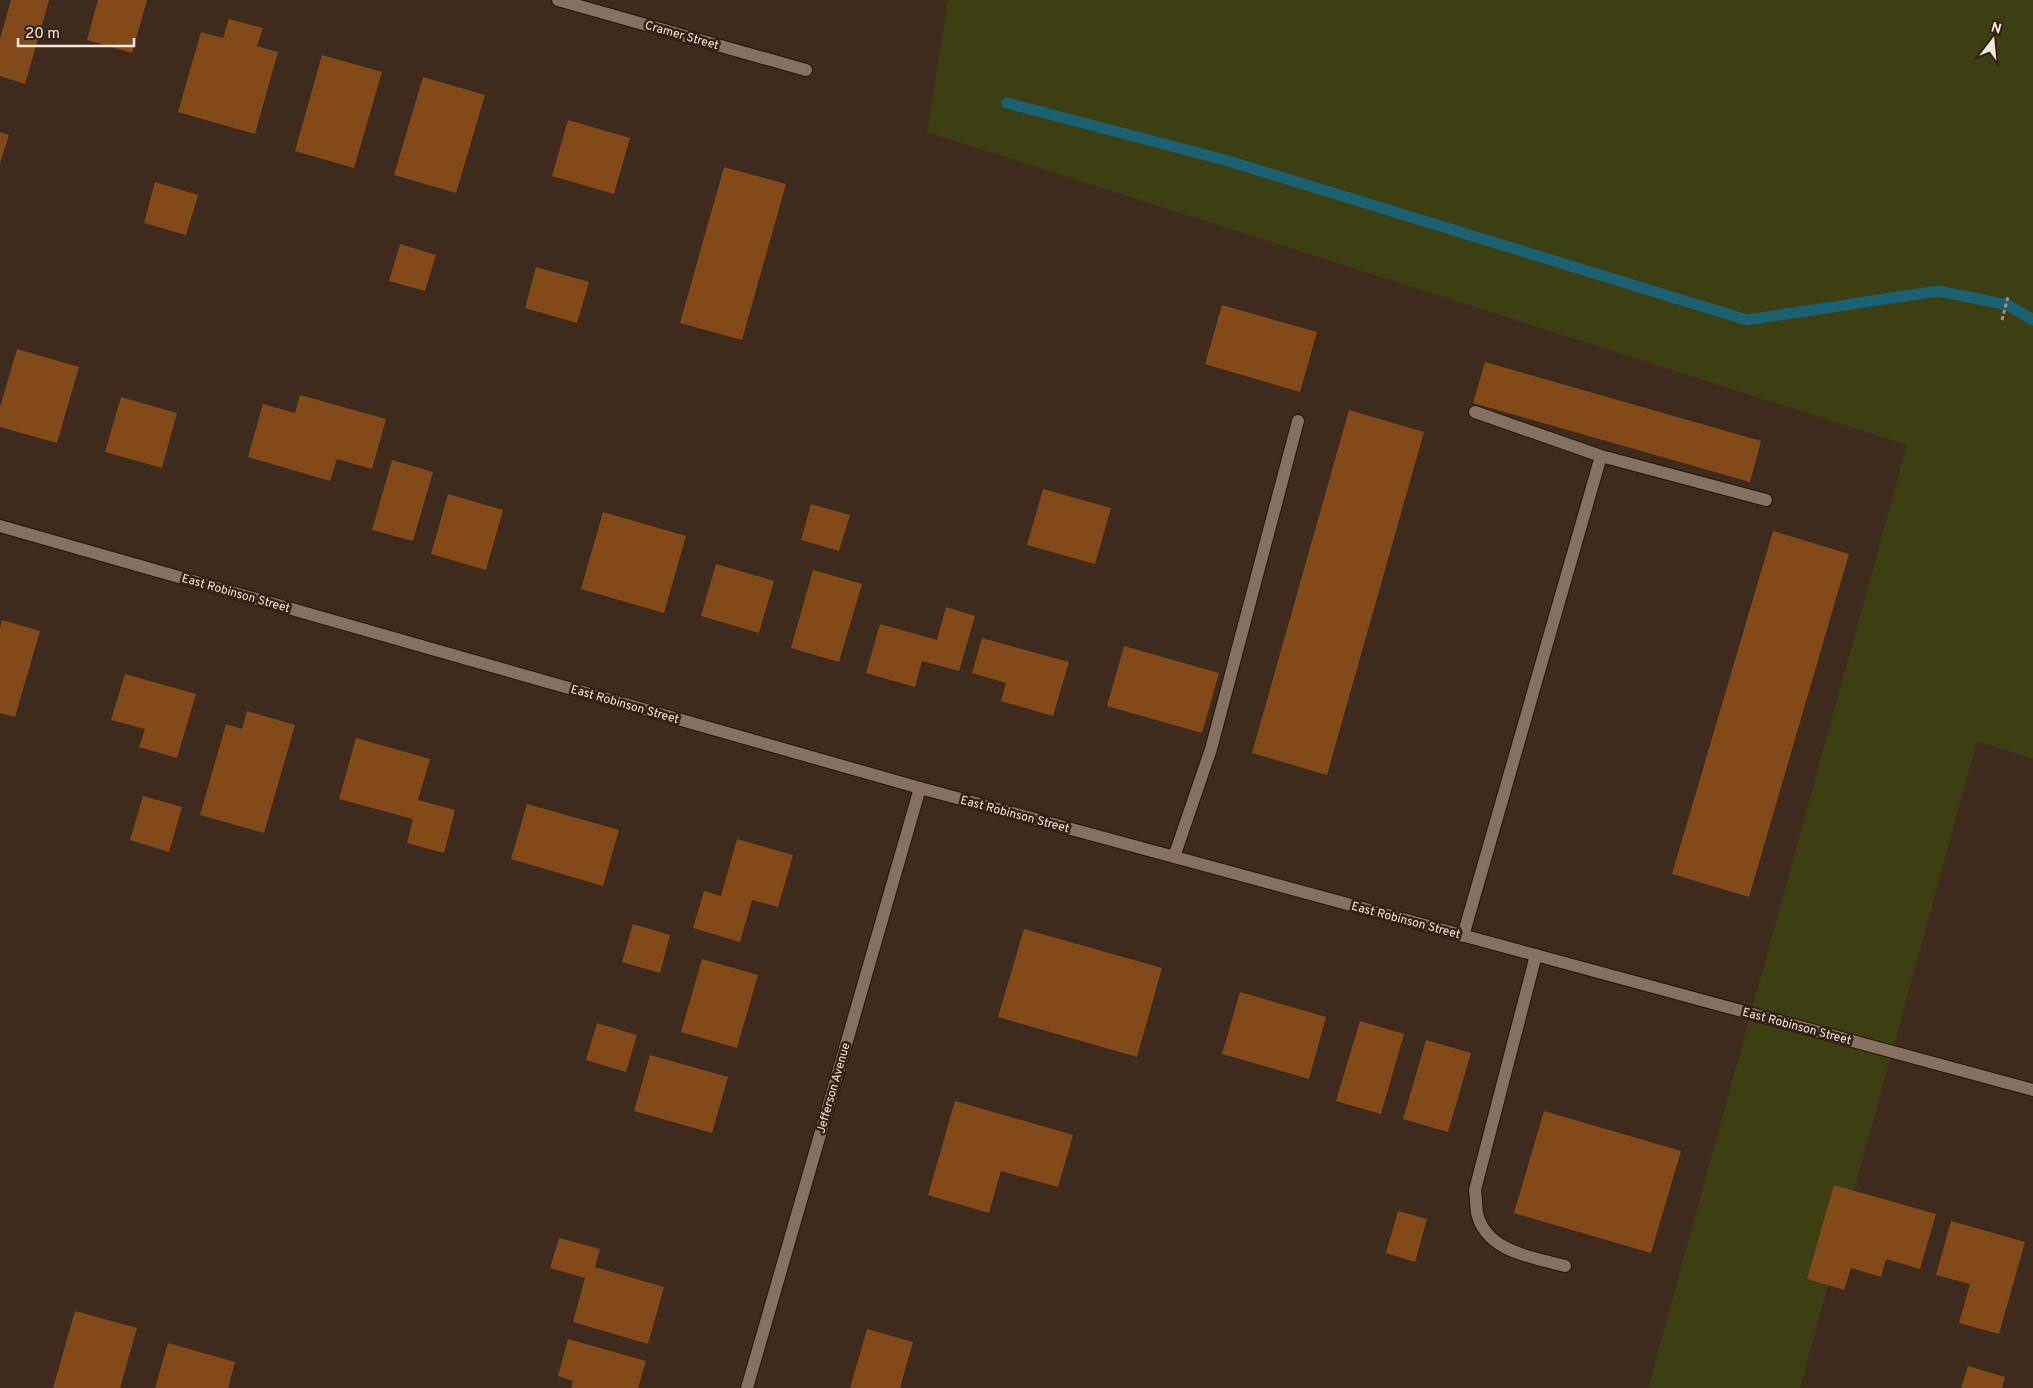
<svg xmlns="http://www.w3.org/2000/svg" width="2033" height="1388" font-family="Overpass,sans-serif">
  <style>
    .green { fill: #3c3f11 }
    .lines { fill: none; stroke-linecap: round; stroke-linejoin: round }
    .stream { stroke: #1a6173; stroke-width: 11 }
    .building { fill: #824919 }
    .lane-casing { stroke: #251306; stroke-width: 14 }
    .street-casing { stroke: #251306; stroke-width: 14 }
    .secondary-casing { stroke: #251306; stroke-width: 14 }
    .path { stroke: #a29286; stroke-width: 3; stroke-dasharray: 4 2.5; stroke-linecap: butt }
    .lane { stroke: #867060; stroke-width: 12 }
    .street { stroke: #867060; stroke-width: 12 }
    .secondary { stroke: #867060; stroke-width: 12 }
    .labels { text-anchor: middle; stroke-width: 5; stroke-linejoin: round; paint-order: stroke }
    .street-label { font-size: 12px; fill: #f4e7de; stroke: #342114 }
  </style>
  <rect width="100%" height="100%" fill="#3f2b1d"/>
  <path class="green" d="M948,0H2033V759L1977,741L1800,1388H1648L1907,445L927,132Z"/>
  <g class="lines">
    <path class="stream" d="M1007,103L1225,160L1747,320L1938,291L2008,305L2033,320"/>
  </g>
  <path class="building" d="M11,0H49L25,84L0,76V39Z
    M98,0H147L132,53L87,40Z
    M229,19L263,28L257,46L278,52L255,134L178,112L201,32L223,38Z
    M322,55L382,72L354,168L295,151Z
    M423,77L485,95L456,193L394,175Z
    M568,120L630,138L614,194L552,176Z
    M0,132L9,135L0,163Z
    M724,167L786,184L742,340L680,323Z
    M155,182L198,195L186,235L144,223Z
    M400,244L436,255L425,291L389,281Z
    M536,267L589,282L577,323L525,308Z
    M1222,305L1317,332L1300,392L1205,364Z
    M17,349L79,367L57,443L0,427V407Z
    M1485,362L1761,441L1750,482L1473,403Z
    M300,395L386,419L372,469L337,459L330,481L248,457L263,404L295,413Z
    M121,397L177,413L162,468L105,452Z
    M1349,410L1424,432L1327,775L1252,753Z
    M392,460L433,472L413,541L372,530Z
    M1043,489L1111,508L1095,564L1027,545Z
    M448,494L503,510L486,570L431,554Z
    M811,504L850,515L839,551L801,540Z
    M603,512L686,536L664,613L581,589Z
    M1773,531L1849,554L1749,897L1672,874Z
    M716,564L774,581L759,633L701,616Z
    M813,570L862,584L839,662L791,648Z
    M946,607L975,616L959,671L922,661L915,687L866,673L880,624L937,640Z
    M2,620L40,631L15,717L0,713V628Z
    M982,638L1069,662L1053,716L1001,701L1006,683L972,673Z
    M1124,646L1219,673L1202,733L1107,706Z
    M125,674L196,694L177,758L139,747L145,729L111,720Z
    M247,711L295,725L264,833L200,815L226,724L242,729Z
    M356,738L430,759L418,800L455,810L444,853L407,843L413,819L339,799Z
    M143,796L182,807L169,852L130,840Z
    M527,804L619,830L603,886L511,859Z
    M737,839L793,855L778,907L752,900L740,942L693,928L704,891L721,896Z
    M633,924L670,935L660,973L622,962Z
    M1024,929L1162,968L1137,1057L998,1017Z
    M702,959L758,975L737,1048L681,1032Z
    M1240,992L1326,1017L1309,1079L1222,1054Z
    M1360,1021L1404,1034L1381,1114L1336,1101Z
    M597,1023L637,1035L626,1072L586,1060Z
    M1426,1040L1471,1053L1448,1132L1403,1119Z
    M650,1055L728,1077L712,1133L634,1111Z
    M955,1101L1073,1135L1058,1187L1001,1171L989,1213L928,1195Z
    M1544,1111L1681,1151L1651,1253L1514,1213Z
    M1834,1185L1936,1214L1920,1269L1886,1259L1881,1277L1851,1268L1844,1290L1807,1279Z
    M1398,1211L1427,1219L1415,1262L1386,1253Z
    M1951,1221L2025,1242L1999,1334L1959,1323L1970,1284L1936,1275Z
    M559,1238L600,1249L595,1267L664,1287L648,1344L573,1322L585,1278L550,1268Z
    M75,1311L137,1328L120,1388H53Z
    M867,1329L913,1342L900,1388H850Z
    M568,1339L646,1361L638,1388H571L573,1381L558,1376Z
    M168,1343L235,1362L228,1388H155Z
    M1968,1366L2005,1377L2002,1388H1961Z"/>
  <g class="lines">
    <defs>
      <path id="lane" d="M1475,412L1601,456L1766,500
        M1174,857L1211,749L1298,421
        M1463,936L1601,456
        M1536,955L1475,1190C1476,1197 1476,1205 1477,1213C1486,1252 1532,1257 1565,1266"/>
      <path id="street" d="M558,0L806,70
        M747,1388L920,788"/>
      <path id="secondary" d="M0,526L920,788L2033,1090"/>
    </defs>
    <use href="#lane" class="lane-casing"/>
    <use href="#street" class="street-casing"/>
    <use href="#secondary" class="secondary-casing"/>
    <path class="path" d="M2002,320L2008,297"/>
    <use href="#lane" class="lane"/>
    <use href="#street" class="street"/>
    <use href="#secondary" class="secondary"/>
  </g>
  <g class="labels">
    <g class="street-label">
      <text transform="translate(682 35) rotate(16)" y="4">Cramer Street</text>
      <text transform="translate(236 593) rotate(16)" y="4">East Robinson Street</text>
      <text transform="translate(625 704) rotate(16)" y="4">East Robinson Street</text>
      <text transform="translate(1015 814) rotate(15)" y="4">East Robinson Street</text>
      <text transform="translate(1406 920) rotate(15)" y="4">East Robinson Street</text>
      <text transform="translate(1797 1026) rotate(15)" y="4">East Robinson Street</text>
      <text transform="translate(833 1088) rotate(-74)" y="4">Jefferson Avenue</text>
    </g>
  </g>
  <g transform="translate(1993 40) rotate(16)" stroke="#342114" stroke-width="4" paint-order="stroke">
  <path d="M0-4L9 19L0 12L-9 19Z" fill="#f4e7de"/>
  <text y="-8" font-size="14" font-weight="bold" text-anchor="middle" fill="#f4e7de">N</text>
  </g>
  <path d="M18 38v8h116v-8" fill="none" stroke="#f4e7de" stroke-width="2.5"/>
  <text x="25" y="38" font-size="15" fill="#f4e7de" stroke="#342114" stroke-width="4" paint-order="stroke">20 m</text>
</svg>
